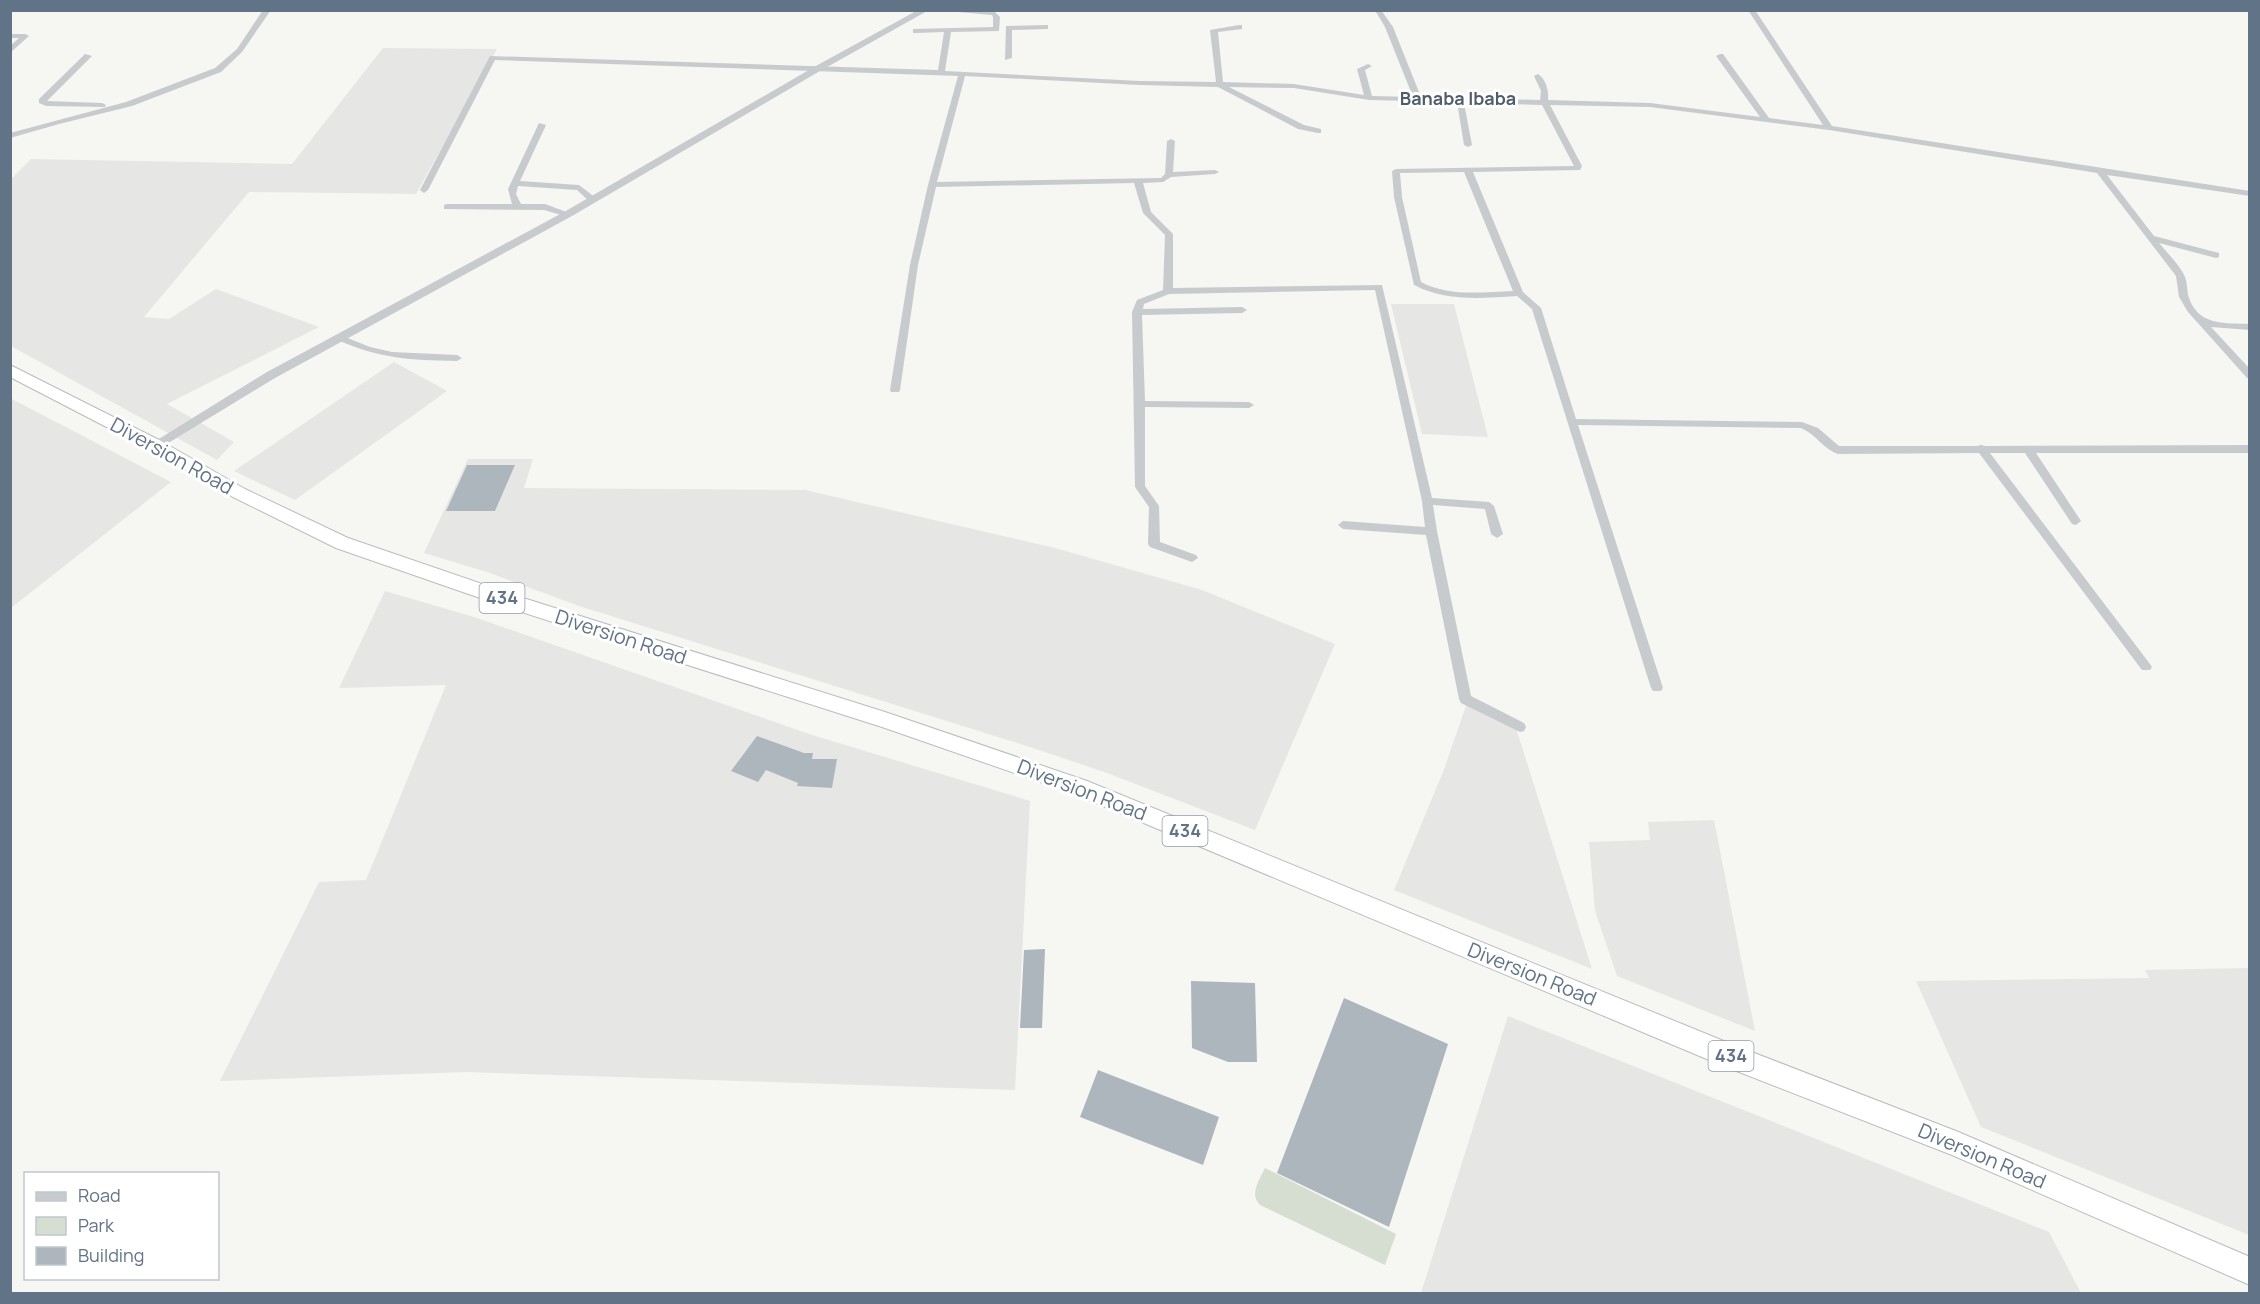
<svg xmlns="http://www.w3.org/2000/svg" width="2260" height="1304" font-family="Manrope,sans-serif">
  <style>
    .built { fill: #e6e7e5 }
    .green { fill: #d6ded2 }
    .building { fill: #aeb6bd }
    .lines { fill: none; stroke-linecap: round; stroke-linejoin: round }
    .trunk-casing { stroke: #b9bcbf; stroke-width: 2 }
    .minor { fill: #c8cbce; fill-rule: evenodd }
    .tertiary { fill: #c8cbce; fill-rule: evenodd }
    .trunk { fill: #fff; fill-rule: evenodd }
    .labels { text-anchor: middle; stroke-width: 6; stroke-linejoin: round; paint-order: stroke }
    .far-quarter-label { font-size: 18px; font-weight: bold; fill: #505d6a; stroke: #fff }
    .shield { fill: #fff; stroke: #909daa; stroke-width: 1.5 }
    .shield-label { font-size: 18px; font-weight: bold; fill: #617386 }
    .street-label { font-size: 20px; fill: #617386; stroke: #fff }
  </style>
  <rect width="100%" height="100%" fill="#f6f6f2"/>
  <path class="built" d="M383,48L497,49L416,194L249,192L144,317L169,319L216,289L319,327L167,404L234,442L217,460L11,346V179L31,159L292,164Z
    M1391,304H1454L1488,437L1422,434Z
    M394,362L447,391L295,500L234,471Z
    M10,398L171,482L11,608H10Z
    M468,459H533L524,488L805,490L1055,548L1202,590L1335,644L1255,830L1107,773L1033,748L579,606L490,573L424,553Z
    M385,591L474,617L809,734L1030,801L1015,1090L466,1072L220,1081L319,882L366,880L446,685L339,688Z
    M1467,703L1516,728L1592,969L1394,890L1443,772Z
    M1714,820L1755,1031L1617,976L1595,911L1589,842L1650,840L1648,822Z
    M2249,968V1235L1981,1127L1916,981L2149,978L2145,970Z
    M1508,1016L2049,1232L2081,1293H1421Z"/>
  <path class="green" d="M1265,1168L1396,1234L1385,1265L1260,1205C1249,1194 1259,1181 1265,1168Z"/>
  <path class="building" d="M467,465H515L495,511H446Z
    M757,736L804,753H813L812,759H837L832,788L797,786L798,783L766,770L758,782L731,771Z
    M1045,949L1042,1028H1020L1024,950Z
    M1191,981L1255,983L1257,1062H1228L1192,1048Z
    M1344,998L1448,1044L1389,1227L1277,1173Z
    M1098,1070L1219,1117L1203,1165L1080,1117Z"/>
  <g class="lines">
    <defs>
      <path id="trunk" d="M10,365L161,441L245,489L348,538L520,597L885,712L1087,781L1731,1044L1956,1131L2250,1257V1285L1952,1155L1721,1065L1072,793L882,727L506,607L336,548L233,497L149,449L10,377Z"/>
    </defs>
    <use href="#trunk" class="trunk-casing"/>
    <path class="minor" d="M263,10H271L242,52L221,72L132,106L59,124L10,138V133L126,102L215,68L237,49Z
      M936,10L994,11L1000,17L999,31L951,32L945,71L1140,81L1216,82L1210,30L1239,25H1242V29L1218,32L1223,82L1294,84L1364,95L1357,69L1368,64L1372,66L1365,70L1372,96L1413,97L1385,27L1376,12L1381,10L1393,27L1421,97L1540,100L1541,91L1534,76L1538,74C1546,79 1549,91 1548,100L1650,103L1760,117L1716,56L1720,54H1723L1769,118L1823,125L1748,10H1755L1832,126L2250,191V196L2107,175L2154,236L2219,253V257L2216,258L2159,243C2167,253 2180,265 2185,277C2187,282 2187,289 2188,295C2197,326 2223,323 2250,324V330L2211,327L2250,369V379L2247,378L2188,312L2179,297L2176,276L2097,173L1829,130L1650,107L1550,105L1582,166L1580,170L1473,172L1523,292L1541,308L1576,419L1802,422L1818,428L1839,446H1977L1981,445L1985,446L2250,445V453H2036L2081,521L2076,525L2072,524L2025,453H1990L2150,664L2152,667L2150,670H2142L1979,453L1838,454C1823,449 1816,434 1801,428L1578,425L1663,688L1661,691H1653L1651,688L1532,309L1517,296C1482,298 1446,302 1414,285L1394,197L1392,171L1396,169L1574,166L1542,105L1464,103L1472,145L1468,147L1464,145L1457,102L1369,100L1294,88L1229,87L1304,125L1321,129V133H1318L1298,129L1218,87L1140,85L965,76L937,182L1161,178L1165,174L1167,141L1171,139L1175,141L1173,172L1215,170L1219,172L1215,174L1171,177L1163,182L1143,183L1151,212L1173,234V288L1382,285L1432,498L1489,502L1494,506L1503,534L1497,538L1491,534L1485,509L1433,505L1437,531L1471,696L1524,723L1526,727L1524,731L1520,732L1461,703L1459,699L1426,535L1343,529L1338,525L1343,521L1425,527L1422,501L1375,290L1169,294L1144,304L1143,309L1242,307L1247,310L1242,313L1142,315L1145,401L1249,402L1254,405L1249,408L1145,407V486L1159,506L1160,542L1196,555L1198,558L1192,562L1150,547L1148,544L1149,507L1135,487L1132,312L1137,300L1163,290L1165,235L1143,213L1134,183L936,187L918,265L900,390L899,392H891L890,390L910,265L928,185L958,76L495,60L428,190L424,193L420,190L490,56L938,70L944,32L916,33H913V29L993,27V17L992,15ZM1464,172L1513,291C1482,292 1449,297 1421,282L1402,197L1400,173Z
      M1048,25V29H1045L1012,30V58L1005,60L1006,26Z
      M10,34H25L29,36L10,53V46L19,38H10Z
      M85,54L92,56L47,101L102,103L106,105L105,107L46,106L39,103V99Z
      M539,123L546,125L520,181L579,185L596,198V202H590L577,190L518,186L516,194L521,204H545L572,214L568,217L544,210L444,209V205L447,204H512L508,189Z
      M340,335L370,347L392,352L457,355L462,358L457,361C409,360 382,359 337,340L335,338Z"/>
    <path class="tertiary" d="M918,10H929L820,71L572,216L275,378L160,448H150L149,445L267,372L564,212L814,67Z"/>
    <use href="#trunk" class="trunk"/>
  </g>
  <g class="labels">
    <g class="far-quarter-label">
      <text x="1458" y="105">Banaba Ibaba</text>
    </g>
    <g class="shield">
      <rect x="479.5" y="583" width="45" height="30" rx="4.5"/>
      <rect x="1162.5" y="816" width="45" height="30" rx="4.5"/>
      <rect x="1708.5" y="1041" width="45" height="30" rx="4.5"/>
    </g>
    <g class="shield-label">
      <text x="502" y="604">434</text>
      <text x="1185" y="837">434</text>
      <text x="1731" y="1062">434</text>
    </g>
    <g class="street-label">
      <text transform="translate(172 456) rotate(29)" y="7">Diversion Road</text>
      <text transform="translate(621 637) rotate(18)" y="7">Diversion Road</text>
      <text transform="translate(1082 790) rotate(21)" y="7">Diversion Road</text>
      <text transform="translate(1532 974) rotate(22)" y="7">Diversion Road</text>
      <text transform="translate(1982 1156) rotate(23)" y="7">Diversion Road</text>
    </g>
  </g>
  <rect width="2260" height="1304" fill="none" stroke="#617386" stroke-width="24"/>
  <rect x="24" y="1172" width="195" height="108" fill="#ffffff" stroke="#c0c7cf" stroke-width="1.5"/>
  <rect x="36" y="1192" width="30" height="9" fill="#c8cbce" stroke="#c0c7cf" stroke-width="1.5"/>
  <text x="78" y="1202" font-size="18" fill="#617386">Road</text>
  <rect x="36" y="1217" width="30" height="18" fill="#d6ded2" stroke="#c0c7cf" stroke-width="1.5"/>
  <text x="78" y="1232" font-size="18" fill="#617386">Park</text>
  <rect x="36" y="1247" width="30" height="18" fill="#aeb6bd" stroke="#c0c7cf" stroke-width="1.5"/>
  <text x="78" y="1262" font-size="18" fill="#617386">Building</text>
</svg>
